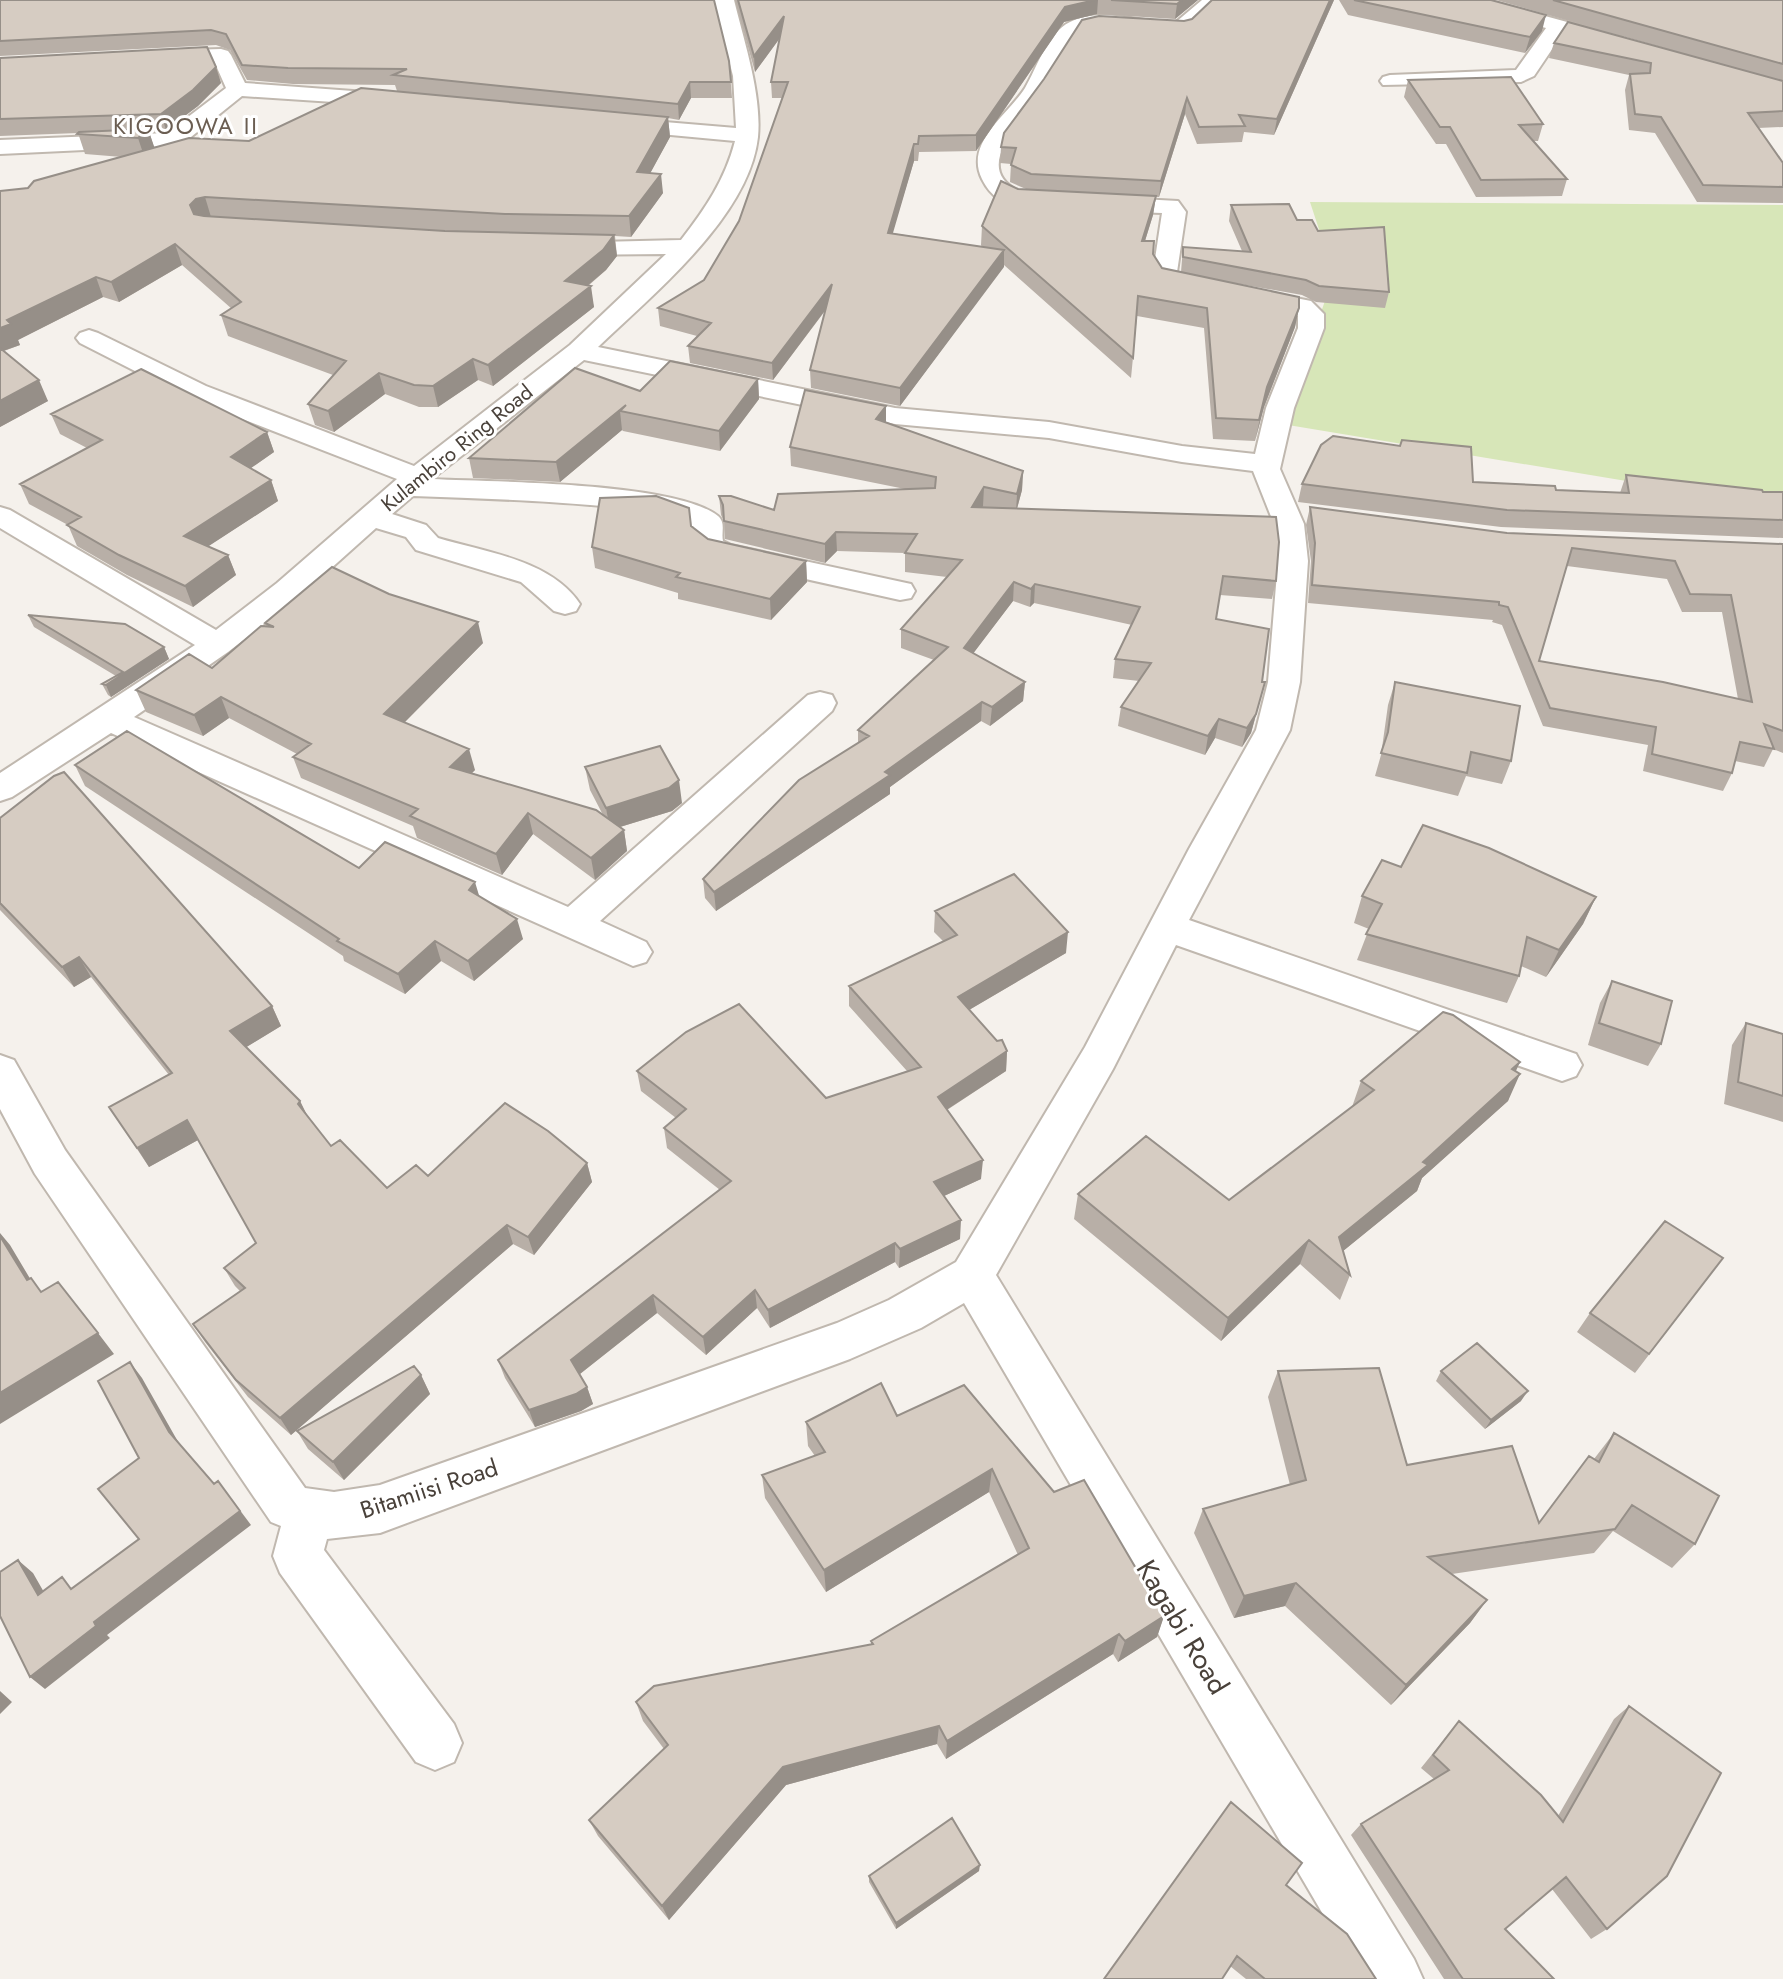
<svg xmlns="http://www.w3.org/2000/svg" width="1783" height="1979" font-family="Jost,sans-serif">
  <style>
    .green { fill: #d7e6b8 }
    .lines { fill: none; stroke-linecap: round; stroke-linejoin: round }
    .minor-casing { stroke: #c0b8af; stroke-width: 4 }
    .minor { fill: #fff; fill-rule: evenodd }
    .wall { fill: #b8afa7; fill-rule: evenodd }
    .shaded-wall { fill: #968f88 }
    .building { fill: #d6ccc2; stroke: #968f88; stroke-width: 2; fill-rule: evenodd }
    .labels { text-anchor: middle; stroke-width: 6; stroke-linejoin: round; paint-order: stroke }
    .far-street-label { font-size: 21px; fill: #49413a; stroke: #fff }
    .far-quarter-label { font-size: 23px; letter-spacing: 2px; fill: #6b5e52; stroke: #fff }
    .street-label { font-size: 24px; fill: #49413a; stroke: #fff }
    .near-street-label { font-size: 28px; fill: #49413a; stroke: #fff }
  </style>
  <rect width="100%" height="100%" fill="#f5f1ec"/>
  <path class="green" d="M1310,202L1783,205V507L1282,424L1334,275Z"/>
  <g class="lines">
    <defs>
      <path id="minor" d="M714,0H734C744,41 762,95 758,137C749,217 653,294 598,347L895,408L1049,422L1182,446L1255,454L1266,408L1298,328V316L1294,312L1162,286L1153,272L1162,213L1104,211L1096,209L1092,204L1096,199L1104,197L1178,201L1186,212L1177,272L1179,275L1311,301L1324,314V328L1294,408L1280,469L1304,524L1308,561L1300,682L1290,730L1189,920L1576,1054L1582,1065L1576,1076L1562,1081L1176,945L1113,1069L996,1275L1414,1959L1423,1979H1361L964,1303L921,1328L850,1359L380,1533L327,1539L324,1550L454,1724L462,1743L454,1762L435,1770L416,1762L280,1573L273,1556L281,1526L271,1522L35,1174L0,1109V1055L14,1060L65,1150L305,1488L334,1492L380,1485L837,1323L889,1300L956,1262L1085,1047L1189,849L1256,730L1268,682L1278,561L1274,524L1253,471L1182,462L1049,438L895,424L584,360L432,479C492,482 675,482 718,516C726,523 721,532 723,541L731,545L911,584L915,591L911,598L900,600L711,558C696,551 691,544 694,527C662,511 625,508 590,505C531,500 472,498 413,496L392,514L426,525L438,538C485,552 551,560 580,604L576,611L565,614L554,611L521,582L416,550L406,537L376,528L299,597L228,652L134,717L568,907L808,695L820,692L832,695L836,703L832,711L600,921L646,942L652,952L646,962L633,966L111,733L12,797L0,801V773L195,645L0,528V507L10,510L216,630L277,583L397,479L188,398L80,343L76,338L80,333L89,330L98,333L206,386L414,466L570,345L666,254L564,255L556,253L552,248L556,243L681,240C705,209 725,180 735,141L617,130L609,129L606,124L609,119L617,118L736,128L733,76Z
        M1202,0H1223C1215,10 1197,29 1185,33C1151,45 1107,12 1076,36C1061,54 1053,78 1040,97C1023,120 970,168 1019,191C1031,196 1044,195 1056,198L1060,203L1056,208C1039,212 1014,208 999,199C991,194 986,187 982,179C964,143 1008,115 1025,88C1037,68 1047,33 1070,22C1103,6 1141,24 1176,22Z
        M1455,0H1487L1622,37L1625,41L1622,45L1615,47L1563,33L1534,76L1521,82L1383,85L1380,81L1383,77L1390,75L1516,70L1546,28L1458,4Z
        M221,49L228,51L231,55L245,83L394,94L401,96L405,100L401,104L394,106L242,96L186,141L169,146L0,154V140L167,133L226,88L214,61L156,63L149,61L146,57L149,53L156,51Z"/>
    </defs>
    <use href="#minor" class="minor-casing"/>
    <use href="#minor" class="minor"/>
  </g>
  <path class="wall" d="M0,0L729,61L732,98H691L679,120L668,118L670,137L650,173L663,193L631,237L615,236L617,256L606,270L588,286L594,307L493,386L478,380L438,407H419L385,394L334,432L315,425L308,404L333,375L228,336L221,315L232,309L182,265L119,302L103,297L18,340L20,345L4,351L48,401L0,427V191L28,188L122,157L85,154L78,133L0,136V58L216,67L221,83L198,106L166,130L149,131L154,148L249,141L397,91L395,85L293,84L247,80L230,50L216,45L0,56ZM314,223L464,232L445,231Z
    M735,0H1198L1175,19L1097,14L1064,22L976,151L919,152L918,161H914L892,233L982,247L981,245L982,226L1018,189H1026L1010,182L1011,164L1000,163L1001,147L1184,21L1334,0L1274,135L1244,132L1242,142L1197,144L1185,114L1159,197H1156L1153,215L1145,241L1162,268L1181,272L1183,247L1242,251L1229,221L1231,205L1297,220L1318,231L1389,292L1385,308L1316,302L1302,295L1212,279L1299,308L1295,327L1264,407L1255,441L1213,439L1204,328L1137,316L1131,378L1004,265L900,406L811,388L810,370L825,311L773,380L690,363L688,346L697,336L660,326L658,308L704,280L739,221L782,98H772L771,82L780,38L755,72Z
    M1339,0H1491L1542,31L1525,53L1348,15Z
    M1496,0H1783V127L1758,128L1783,163V203L1697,202L1655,133L1629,130L1625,90L1629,75L1549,58L1554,43L1706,60Z
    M1408,80L1543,124L1538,141H1534L1567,179L1562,196L1476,197L1446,144H1436L1404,97Z
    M758,379L759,399L720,451L623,431L622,430L560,482L473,478L469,458L640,391Z
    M886,406V422L1023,471L1022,490L1017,509L1276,581L1272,599L1220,595L1216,619L1262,682H1265L1251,733L1242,747L1215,738L1205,755L1118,726L1121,707L1139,681L1113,678L1115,659L1132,625L1034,603L1030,607L1013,601L973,653L1025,682L1023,701L990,726L981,721L890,787V794L716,911L705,898L703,879L858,743V730L934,660L901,648V629L947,577L905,572V553L837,551L825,563L725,539L724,521L721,515L719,496L774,510L905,489L791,466L790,447Z
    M51,414L267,432L274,452L251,468L271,480L278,501L208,546L228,555L236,575L193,607L127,575L77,546L68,525L29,504L20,484L87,448L60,434Z
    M1626,475L1763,492H1783V538L1501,527L1298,502L1302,484L1473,482L1556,490L1620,493Z
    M1310,507L1507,533L1783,544V753L1773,749L1764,767L1735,761L1732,773L1723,791L1643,771L1648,745L1543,726L1502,625L1492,622L1493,620L1308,603L1311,561L1306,525ZM1567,566L1667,579L1682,612H1722L1738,699L1539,661Z
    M691,526L708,539L806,561L807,582L771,620L678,599V593L595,568L592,547Z
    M28,615L164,647L169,659L111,697L108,695L102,684L116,676L34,627Z
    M265,623L483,643L404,723L475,770L472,773L603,815L590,790L585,767L682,803L672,811L620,827L624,830L627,851L595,880L533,834L502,875L417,838L413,826L301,778L293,757L297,754L229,718L203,736L146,712L136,690L212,668L266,627Z
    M1395,682L1511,761L1502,784L1466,776L1458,796L1375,776L1381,755L1388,705Z
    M75,765L359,868L479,896L523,939L474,981L441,961L405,994L344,961L343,956L85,786Z
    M0,818L272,1006L281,1026L246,1047L300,1101L307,1116L331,1146L387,1188L428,1176L587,1163L592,1182L534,1255L513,1244L291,1435L248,1397L205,1342L193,1324L240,1291L235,1286L224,1268L256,1243L198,1140L149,1167L109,1107L169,1075L91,977L74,987L0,910Z
    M1401,867L1596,897L1583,924L1546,977L1521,966L1519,976L1507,1003L1357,960L1369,929L1354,923L1362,896Z
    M935,911L1066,953L969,1010L1007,1051L1006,1071L947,1110L981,1179L944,1196L960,1239L899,1268L895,1262L770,1328L757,1308L706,1355L657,1313L580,1374L587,1387L593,1404L581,1411L535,1427L505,1378L498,1360L720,1190L667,1148L664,1128L676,1118L641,1091L637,1071L826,1098L907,1071L849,1006V986L943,941L934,932Z
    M1612,981L1661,1044L1648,1066L1588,1045L1600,1003Z
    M1746,1023L1783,1034V1122L1724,1104L1732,1045Z
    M1516,1072L1508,1101L1422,1178L1417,1191L1343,1251L1350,1275L1340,1300L1300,1264L1221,1341L1074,1219L1078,1194L1229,1200L1352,1107L1361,1081Z
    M1723,1258L1635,1373L1577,1332L1590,1313Z
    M1278,1371L1407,1465L1539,1523L1594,1459L1614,1433L1695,1544L1672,1568L1613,1531L1594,1553L1452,1574L1487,1600L1470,1623L1391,1705L1285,1606L1234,1618L1194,1533L1203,1509L1290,1485L1268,1397Z
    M1441,1371L1521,1401L1485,1429L1436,1381Z
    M421,1375L430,1394L344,1480L308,1449L297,1431Z
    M897,1416L1054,1492L1164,1616L1157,1637L1118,1662L1113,1654L946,1759L937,1744L786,1785L669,1920L598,1836L589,1820L664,1749L643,1721L636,1702L871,1644V1641L1018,1555L989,1492L826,1592L765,1498L762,1475L815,1456L808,1446L806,1422Z
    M1629,1706L1607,1929L1591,1939L1552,1889L1505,1929L1554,1979H1444L1351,1835L1361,1824L1434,1779L1421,1768L1459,1721L1558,1816L1614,1719Z
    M979,1871L896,1929L869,1882V1876Z
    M1286,1885L1376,1979H1246L1230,1966Z"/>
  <path class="shaded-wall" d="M1095,0H1098L1097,14L1064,22L976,151V135L1065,7Z
    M1182,0H1198L1175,19L1177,4Z
    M1330,0H1334L1274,135L1277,119Z
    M1546,15L1542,31L1525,53L1530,37Z
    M784,16L785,31L755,72L754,56Z
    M216,67L221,83L198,106L166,130L161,114Z
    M690,82L691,98L679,120L678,104Z
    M1187,98L1185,114L1159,197L1161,181Z
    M668,117L670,137L640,192L637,172Z
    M148,129L155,149L145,159L138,138Z
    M914,144V161L888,250V233Z
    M661,174L663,193L631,237L629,216Z
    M1156,196L1153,215L1139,260L1142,241Z
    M205,197L211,217L197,225L190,205L196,199Z
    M614,235L617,256L606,270L568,302L565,281Z
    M175,244L182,265L119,302L111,282Z
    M1004,250V267L900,406V388Z
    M96,277L103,297L18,340L20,345L0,352V328L7,320Z
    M832,284V301L773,380L772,363Z
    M591,286L594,307L493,386L488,365Z
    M1299,308L1295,327L1264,407L1255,441L1267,387Z
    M473,359L478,380L438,407L433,386Z
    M379,373L385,394L334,432L328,411Z
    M758,379L759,399L720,451L719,431Z
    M39,380L48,401L0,427V401Z
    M626,405L620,411L622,430L560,482L556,462Z
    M886,406V425L876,419Z
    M267,432L274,452L238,477L231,457Z
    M1023,471L1022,490L1016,512L1017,494Z
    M271,480L278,501L192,557L184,536Z
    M984,487L983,506L971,526L972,507Z
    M836,532L837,551L825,563V544Z
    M228,555L236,575L193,607L185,586Z
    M806,561L807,582L771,620L770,599Z
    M1014,582L1013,601L963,667L964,648Z
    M1035,584L1034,603L1030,607L1031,589Z
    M478,622L483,643L391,736L384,714Z
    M164,647L169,659L111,697L106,685Z
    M1025,682L1023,701L990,726L992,707Z
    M1265,682L1251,733L1242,747L1247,728Z
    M221,697L229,718L203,736L194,715Z
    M982,702L981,721L890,787V794L716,911L714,892L885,772Z
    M1219,719L1215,738L1205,755L1208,736Z
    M469,749L475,770L456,788L450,767Z
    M679,780L682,803L672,811L610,830L606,808Z
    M528,813L533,834L502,875L496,854Z
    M624,830L627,851L595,880L591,858Z
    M475,882L481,902L469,890Z
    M1596,897L1583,924L1546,977L1559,950Z
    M517,919L523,939L474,981L468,961Z
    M1068,932L1066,953L957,1017L958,997Z
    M435,941L441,961L405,994L398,974Z
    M79,957L91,977L74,987L62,967Z
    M272,1006L281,1026L240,1051L230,1031Z
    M1007,1051L1006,1071L937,1116L938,1097Z
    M1520,1062L1510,1084L1520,1074L1508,1101L1422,1178L1417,1191L1332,1260L1339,1237Z
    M300,1101L310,1121L298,1104Z
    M187,1120L198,1140L149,1167L137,1148Z
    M983,1160L981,1179L933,1201L934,1182Z
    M587,1163L592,1182L534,1255L528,1237Z
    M961,1220L960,1239L899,1268L900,1249Z
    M507,1225L513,1244L291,1435L280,1418Z
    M0,1233L10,1245L44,1302L27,1280L0,1236Z
    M1309,1240L1300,1264L1221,1341L1228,1318Z
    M895,1243V1262L770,1328L768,1310Z
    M755,1290L757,1308L706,1355L703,1337Z
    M653,1295L657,1313L576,1377L571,1360Z
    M98,1333L114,1354L0,1424V1393Z
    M130,1362L142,1378L181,1447L169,1432Z
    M421,1375L430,1394L344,1480L333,1462Z
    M587,1387L593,1404L581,1411L535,1427L529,1410Z
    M1528,1391L1521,1401L1485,1429L1491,1420Z
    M992,1469L989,1492L826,1592L824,1570Z
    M218,1481L251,1525L107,1635L110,1638L45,1689L30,1677L94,1622Z
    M18,1560L33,1573L53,1608L38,1595Z
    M1296,1583L1285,1606L1234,1618L1244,1596Z
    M1487,1600L1470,1623L1391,1705L1406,1685Z
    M1164,1616L1157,1637L1118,1662L1125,1641Z
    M1119,1634L1113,1654L946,1759L947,1741Z
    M0,1691L12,1702L0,1714Z
    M939,1726L937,1744L786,1785L669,1920L662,1906L783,1767Z
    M980,1865L979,1871L896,1929V1923Z"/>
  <path class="building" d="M0,0H714L729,61L731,82H690L678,104L393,75L407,69L288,68L242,65L226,34L211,30L0,41Z
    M738,0H1095L1065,7L976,135L919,136L918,144H914L888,233L1004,250L900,388L810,370L832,284L772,363L688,346L711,323L658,308L704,280L739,221L788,82H771L784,16L754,56Z
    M1111,0H1182L1177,4Z
    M1212,0H1330L1277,119L1239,115L1245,126L1199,127L1187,98L1161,181L1031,174L1011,165L1016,148L1001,147L1004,133L1044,79L1082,20L1099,16L1184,21L1192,19Z
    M1354,0H1491L1546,15L1530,37Z
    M1553,0H1783V64Z
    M1568,22L1783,81V111L1748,113L1783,163V187L1703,185L1661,117L1635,114L1630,74L1650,73L1651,63L1554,43Z
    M207,47L216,67L193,90L161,114L0,119V58Z
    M1511,77L1543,124L1519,125L1567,179L1481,180L1450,127H1440L1408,80Z
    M361,88L668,117L637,172L661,174L629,216L505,214L205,197L196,199L190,205L194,214L204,216L445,231L614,235L603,250L565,281L591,286L488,365L473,359L433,386L414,385L379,373L328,411L308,404L346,361L221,315L241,302L175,244L111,282L96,277L7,320L11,324L0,328V191L28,188L34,181L189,138L249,141Z
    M148,129L138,138L77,134L79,132Z
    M1001,181L1018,189L1156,196L1142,241H1154L1153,254L1162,268L1299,297V308L1267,387L1259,420L1216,418L1207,308L1138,296L1133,358L982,226Z
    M1289,204L1297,220H1312L1318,231L1384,227L1389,292L1319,286L1306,280L1183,257V247L1251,252L1231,205Z
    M0,348L39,380L0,401Z
    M670,361L758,379L719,431L620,411L626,405L556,462L469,458L575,368L640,391Z
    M141,369L267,432L231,457L271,480L184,536L228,555L185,586L119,555L67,525L81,517L20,484L102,440L51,414Z
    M805,390L886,406L876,419L1023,471L1017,494L984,487L972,507L1276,517L1279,542L1276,581L1223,576L1216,619L1269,629L1262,682H1265L1256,714L1247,728L1219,719L1208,736L1121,707L1151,663L1115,659L1140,607L1035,584L1031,589L1014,582L964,648L1025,682L992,707L982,702L885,772L890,775L714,892L703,879L799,780L869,736L858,730L948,647L901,629L962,560L905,553L917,534L836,532L825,544L724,521L723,505L719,496H731L774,510L778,494L935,488L936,477L790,447Z
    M1333,436L1400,446L1402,440L1471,447L1473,482L1555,486L1556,490L1629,493L1626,475L1762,490L1763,492H1783V520L1507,510L1302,484L1321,445Z
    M656,496L689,508L691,526L708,539L806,561L770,599L676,577L680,573L592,547L600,498Z
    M1310,507L1507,533L1783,544V731L1764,724L1774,749L1740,742L1732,773L1652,754L1656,727L1550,708L1508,607L1499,605V602L1312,585L1315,543ZM1572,548L1675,561L1690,594L1731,595L1752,702L1663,682L1539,661Z
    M332,567L389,594L478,622L384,714L469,749L450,767L596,810L624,830L591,858L528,813L496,854L410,816L418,809L293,757L311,744L221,697L194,715L136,690L189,654L212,668L261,626L274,627L265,623Z
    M28,615L125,624L164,647L106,685L102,684L123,672Z
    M1395,682L1520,706L1511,761L1471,752L1467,773L1381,753L1388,732Z
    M127,731L359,868L385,842L475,882L469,890L517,919L468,961L435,941L398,974L337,941L339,939L75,765Z
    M660,746L679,780L669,788L606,808L585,767Z
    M64,772L272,1006L230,1031L300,1101L298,1104L331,1146L340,1140L387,1188L416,1165L428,1176L505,1103L548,1131L587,1163L528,1237L507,1225L280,1418L236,1380L193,1324L245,1288L224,1268L256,1243L187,1120L137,1148L109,1107L172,1073L79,957L62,967L0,903V818L54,776Z
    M1423,825L1489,848L1596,897L1559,950L1527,937L1519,976L1366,934L1382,904L1362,896L1382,860L1401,867Z
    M1014,874L1068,932L958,997L997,1041L1002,1040L1007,1051L938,1097L983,1160L934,1182L961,1220L900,1249L895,1243L768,1310L755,1290L703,1337L653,1295L571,1360L587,1387L576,1394L529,1410L498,1360L731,1181L664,1128L686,1109L637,1071L686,1032L739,1004L826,1098L921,1067L849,986L957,935L935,911Z
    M1612,981L1672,1001L1661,1044L1599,1023Z
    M1443,1012L1453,1015L1520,1062L1512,1069L1520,1074L1423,1162L1428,1165L1339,1237L1350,1275L1309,1240L1228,1318L1078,1194L1146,1136L1229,1200L1374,1090L1361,1081Z
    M1746,1023L1783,1034V1096L1738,1082Z
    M1665,1221L1723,1258L1649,1354L1590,1313Z
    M0,1236L27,1280L31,1278L41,1292L58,1282L98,1333L0,1393Z
    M1477,1343L1528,1391L1491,1420L1441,1371Z
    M130,1362L169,1432L214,1484L218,1481L240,1511L94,1622L96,1626L30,1677L0,1616V1572L18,1560L38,1595L62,1577L71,1589L139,1539L98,1489L139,1458L98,1381Z
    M414,1366L421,1375L333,1462L297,1431Z
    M1379,1368L1407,1465L1512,1446L1539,1523L1589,1456L1599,1462L1614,1433L1719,1496L1695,1544L1632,1505L1615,1529L1428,1557L1487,1600L1406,1685L1296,1583L1244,1596L1203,1509L1306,1480L1278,1371Z
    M881,1383L897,1416L964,1385L1054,1492L1084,1480L1164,1616L1125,1641L1119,1634L947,1741L939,1726L783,1767L662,1906L589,1820L668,1745L636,1702L654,1686L873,1644L871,1641L1029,1548L992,1469L824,1570L762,1475L825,1452L806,1422Z
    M1629,1706L1721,1773L1667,1876L1607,1929L1566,1877L1505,1929L1554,1979H1463L1458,1972L1361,1824L1449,1770L1433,1755L1459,1721L1541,1795L1563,1822Z
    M1231,1802L1302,1863L1286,1885L1347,1934L1376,1979H1265L1237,1956L1222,1979H1104Z
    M952,1818L980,1865L896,1923L869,1876Z"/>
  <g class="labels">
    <g class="far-street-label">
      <text transform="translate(457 448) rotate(-39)" y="7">Kulambiro Ring Road</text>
    </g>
    <g class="far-quarter-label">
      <text x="186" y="134">KIGOOWA II</text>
    </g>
    <g class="street-label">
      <text transform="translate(429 1489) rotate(-18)" y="8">Bitamiisi Road</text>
    </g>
    <g class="near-street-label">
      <text transform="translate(1183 1627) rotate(59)" y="10">Kagabi Road</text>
    </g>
  </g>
</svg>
